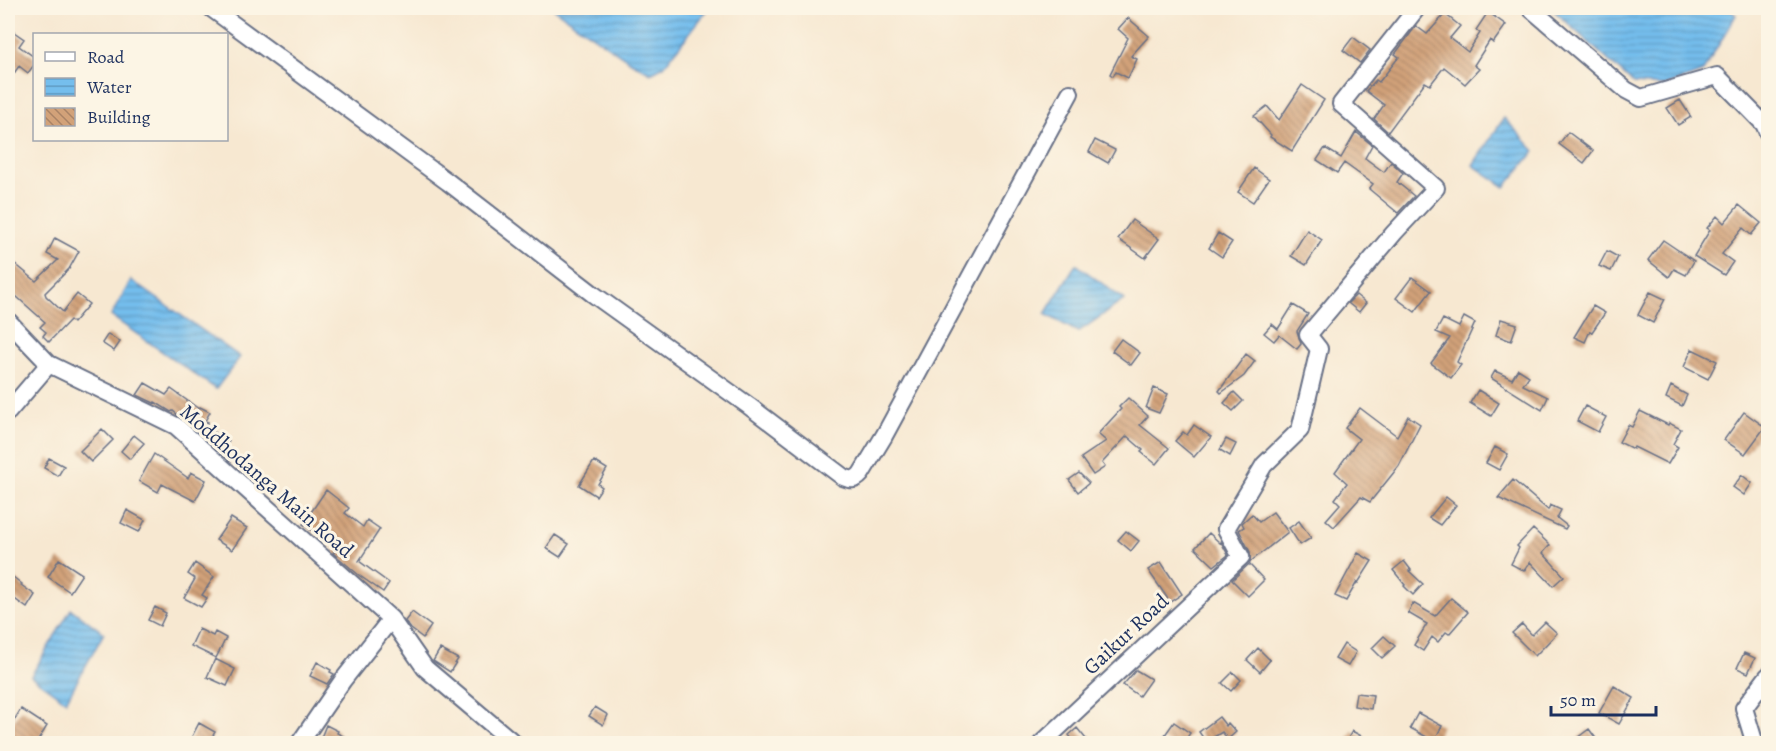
<svg xmlns="http://www.w3.org/2000/svg" width="1776" height="751" font-family="Alegreya,serif">
  <style>
    .water { fill: url(#water-rules); stroke: #4876a6; stroke-width: 1.5 }
    .building { fill: url(#building-back-hatch) }
    .lines { fill: none; stroke-linecap: round; stroke-linejoin: round }
    .minor-casing { stroke: #687086; stroke-width: 20 }
    .minor { stroke: #fff; stroke-width: 16 }
    .labels { text-anchor: middle; stroke-width: 6; stroke-linejoin: round; paint-order: stroke }
    .street-label { font-size: 21px; fill: #1b2f5e; stroke: #fcf5e5 }
  </style>
  <defs>
    <pattern id="water-rules" width="6" height="5" patternUnits="userSpaceOnUse" patternTransform="scale(1.5)"><rect width="6" height="5" fill="#75beed"/><path d="M0 2.5h6" fill="none" stroke="#5f9bc3"/></pattern>
    <pattern id="building-back-hatch" width="6" height="6" patternUnits="userSpaceOnUse" patternTransform="scale(1.5)"><rect width="6" height="6" fill="#d2a279"/><path d="M-1 5l2 2M0 0l6 6M5-1l2 2" fill="none" stroke="#aa8466"/></pattern>
  </defs>
  <rect width="100%" height="100%" fill="#fcf5e5"/>
  <filter id="ink" filterUnits="userSpaceOnUse"><feTurbulence type="fractalNoise" baseFrequency=".0167" numOctaves="2"/><feDisplacementMap in="SourceGraphic" scale="12" xChannelSelector="R" yChannelSelector="G"/><feConvolveMatrix kernelMatrix="1 2 1 2 8 2 1 2 1" color-interpolation-filters="sRGB"/></filter>
  <filter id="wash" filterUnits="userSpaceOnUse"><feTurbulence type="fractalNoise" baseFrequency=".008" numOctaves="4" result="noise"/><feDisplacementMap in="SourceGraphic" scale="24" xChannelSelector="R" yChannelSelector="G"/><feGaussianBlur stdDeviation="1.35" result="paint"/><feColorMatrix in="noise" values="0 0 0 0 0 0 0 0 0 0 0 0 0 0 0 0 0 1.4 0 .05"/><feComposite in="paint" operator="in"/></filter>
  <g filter="url(#wash)">
    <rect width="100%" height="100%" fill="#f7e8d1"/>
    <path class="water" d="M554,8H709L664,66L651,73L631,62L555,10Z
      M1551,8H1727L1736,15L1703,72L1665,86L1634,84Z
      M1504,118L1535,151L1505,187L1473,165Z
      M1076,264L1124,300L1078,332L1045,314Z
      M131,280L240,357L216,389L111,316Z
      M71,609L104,633L66,701L31,676Z"/>
    <g id="blocks">
      <path class="building" d="M1488,12L1506,25L1493,43L1490,40L1474,65L1479,69L1465,84L1444,67L1430,85L1425,82L1388,132L1374,119L1384,105L1366,91L1376,80L1379,82L1399,57L1395,54L1416,26L1427,34L1445,14L1460,26L1450,38L1468,52L1480,33L1476,30Z
        M1128,18L1149,36L1131,56L1137,59L1128,78L1116,72L1113,76L1110,74L1128,38L1118,29Z
        M14,32L24,39L19,46L34,57V65L28,73L19,66L8,82V37L10,39Z
        M1353,37L1370,50L1360,63L1343,50Z
        M1302,85L1324,100L1292,151L1270,137L1271,135L1254,116L1267,106L1279,120Z
        M1680,100L1691,117L1678,125L1667,108Z
        M1356,132L1372,145L1365,158L1384,172L1391,162L1403,173L1397,182L1414,196L1398,213L1369,189L1373,184L1344,163L1337,173L1317,160L1325,148L1341,158Z
        M1568,132L1593,151L1584,163L1559,144Z
        M1095,140L1115,150L1108,163L1089,152Z
        M1254,168L1269,179L1253,202L1238,192Z
        M1739,205L1761,223L1751,235L1743,228L1722,254L1733,262L1724,275L1694,256L1710,230L1707,228L1717,216L1724,223Z
        M1132,220L1159,239L1145,258L1118,239Z
        M1307,230L1322,240L1306,265L1291,256Z
        M1218,233L1232,242L1222,257L1209,248Z
        M55,238L79,251L69,269L45,293L46,296L63,312L77,294L89,304L73,323L70,320L49,342L43,336L46,332L40,327L45,322L8,289V258L36,281L58,260L47,254Z
        M1663,240L1694,261L1686,275L1674,269L1669,277L1648,260Z
        M1607,251L1618,257L1611,271L1599,266Z
        M1412,277L1431,291L1415,312L1396,298Z
        M1650,292L1665,299L1653,323L1638,315Z
        M1356,295L1366,303L1359,312L1348,303Z
        M1293,305L1308,314L1297,331L1301,344L1297,349L1279,335L1274,341L1264,333L1272,324L1278,329Z
        M1593,306L1605,313L1592,332L1590,331L1585,342L1574,337Z
        M1464,317L1475,323L1457,362L1461,365L1451,378L1431,363L1450,338L1436,332L1443,319L1459,327Z
        M1501,319L1517,324L1511,341L1496,335Z
        M108,334L120,342L114,351L102,343Z
        M1121,339L1140,353L1131,365L1112,351Z
        M1692,349L1717,361L1708,379L1684,367Z
        M1246,354L1255,361L1244,376L1221,393L1219,391Z
        M1518,369L1529,376L1523,385L1548,397L1542,410L1491,378L1495,371L1512,379Z
        M145,383L166,395L171,389L199,409L200,407L210,412L205,421L208,422L201,434L173,411L171,412L155,402L154,403L137,395Z
        M1671,386L1687,395L1682,406L1666,398Z
        M1154,388L1168,394L1159,413L1146,408Z
        M1478,390L1499,403L1491,416L1470,403Z
        M1234,392L1243,401L1233,411L1224,403Z
        M1128,398L1148,416L1140,425L1169,448L1156,464L1141,452L1143,450L1127,436L1102,463L1105,467L1093,475L1081,458L1106,441L1098,434L1121,409L1119,407Z
        M1585,406L1606,417L1598,432L1577,421Z
        M1360,408L1397,436L1408,416L1420,424L1399,466L1370,502L1361,497L1334,527L1326,520L1340,504L1335,499L1347,483L1335,472L1359,439L1345,428Z
        M1640,411L1668,425L1669,423L1681,429L1673,444L1678,447L1668,464L1634,447L1633,449L1619,442L1628,425L1632,427Z
        M1744,412L1765,427L1745,454L1724,440Z
        M1194,425L1211,437L1194,457L1175,441L1183,432L1187,435Z
        M102,429L113,440L91,462L80,451Z
        M209,429L229,441L222,453L204,437Z
        M134,435L144,443L130,459L121,451Z
        M1226,439L1236,444L1230,456L1220,450Z
        M1495,447L1508,454L1499,470L1486,463Z
        M154,454L188,478L191,472L206,480L195,501L162,484L158,492L139,481Z
        M49,458L64,466L58,476L44,468Z
        M594,461L607,469L598,484L602,487L596,496L579,485Z
        M1079,473L1089,483L1078,492L1069,480Z
        M1742,475L1752,483L1744,495L1733,487Z
        M1513,480L1548,510L1550,505L1561,510L1557,518L1567,526L1565,529L1498,498Z
        M326,490L349,508L345,513L363,527L367,520L380,529L359,561L389,583L383,592L360,576L333,553L337,549L303,524Z
        M1446,497L1456,505L1440,525L1429,518Z
        M127,510L145,520L139,532L121,523Z
        M1273,512L1288,532L1250,562V552L1239,530L1244,527L1242,523L1252,514L1259,522Z
        M231,518L247,528L232,550L216,540Z
        M1299,521L1311,538L1300,545L1289,528Z
        M1533,529L1550,545L1543,553L1564,576L1553,586L1530,562L1524,571L1511,564L1519,548L1517,546Z
        M1126,531L1139,541L1131,551L1118,540Z
        M1209,533L1220,543L1221,542L1228,555L1214,566L1195,548Z
        M555,535L569,544L560,557L546,548Z
        M1358,553L1372,561L1358,583L1357,582L1346,601L1335,596Z
        M59,559L82,574L70,592L48,577Z
        M1404,561L1411,570L1409,571L1423,584L1413,595L1404,586L1405,585L1393,570Z
        M1161,562L1182,594L1170,602L1148,570Z
        M195,563L214,577L202,595L207,598L201,607L184,598L195,579L188,574Z
        M1249,564L1264,580L1248,596L1232,580Z
        M8,573L22,584L21,585L35,595L27,608L8,594Z
        M1451,598L1468,612L1449,634L1446,632L1438,642L1432,637L1423,651L1414,645L1427,624L1408,613L1413,603L1435,616Z
        M155,607L166,613L160,626L148,620Z
        M412,612L431,626L423,638L411,629L405,621Z
        M1545,622L1557,633L1535,656L1512,633L1522,624L1532,635Z
        M199,629L213,636L215,632L226,638L216,658L191,646Z
        M1384,636L1395,646L1382,658L1372,648Z
        M1344,644L1356,652L1348,666L1335,659Z
        M1258,648L1270,660L1260,672L1247,660Z
        M440,649L458,659L450,672L433,661Z
        M1744,653L1755,658L1748,673L1737,668Z
        M215,659L235,669L227,686L207,677Z
        M317,662L331,670L330,672L334,674L327,684L310,676Z
        M1136,670L1151,679L1139,696L1123,685Z
        M1233,672L1241,680L1231,691L1222,683Z
        M1614,686L1634,698L1619,724L1599,713Z
        M1356,693L1373,695L1371,709L1354,706Z
        M595,707L608,715L603,725L589,716Z
        M21,709L47,726L36,744H8V730Z
        M1418,713L1442,726L1434,741L1410,728Z
        M1219,717L1226,726L1228,723L1236,732L1228,739L1222,732L1206,742L1199,732Z
        M1174,722L1190,733L1183,744H1170L1162,739Z
        M199,723L215,732L208,744H188Z
        M326,725L338,731L337,733L359,744H327L320,740Z
        M1077,728L1090,744H1076L1069,735Z
        M1589,729L1600,744H1569Z
        M1352,731L1376,744H1345Z"/>
    </g>
  </g>
  <g filter="url(#ink)">
    <use href="#blocks" fill-opacity="0" stroke="#687086" stroke-width="1.5"/>
    <g class="lines">
      <defs>
        <path id="minor" d="M211,8L448,182L593,294L749,406L843,477C850,480 855,481 861,474L884,436L1070,93
          M1530,8L1626,90L1641,98L1717,76L1764,124L1768,133
          M8,321L49,364L176,426L391,619L343,680L299,744
          M8,412L49,364
          M391,619L425,668L515,744
          M1041,744L1241,557L1226,529L1264,465L1300,430L1319,349L1308,335L1394,233L1436,188L1341,104L1417,8
          M1755,744L1744,708L1768,676"/>
      </defs>
      <use href="#minor" class="minor-casing"/>
      <use href="#minor" class="minor"/>
    </g>
  </g>
  <g class="labels">
    <g class="street-label">
      <text transform="translate(267 481) rotate(41)" y="7">Moddhodanga Main Road</text>
      <text transform="translate(1126 634) rotate(-43)" y="7">Gaikur Road</text>
    </g>
  </g>
  <rect width="1776" height="751" fill="none" stroke="#fcf5e5" stroke-width="30"/>
  <rect x="33" y="33" width="195" height="108" fill="#fcf5e5" stroke="#a2a6af" stroke-width="1.5"/>
  <rect x="45" y="52" width="30" height="9" fill="#ffffff" stroke="#a2a6af" stroke-width="1.5"/>
  <text x="87" y="63" font-size="18" fill="#1b2f5e">Road</text>
  <rect x="45" y="78" width="30" height="18" fill="url(#water-rules)" stroke="#a2a6af" stroke-width="1.5"/>
  <text x="87" y="93" font-size="18" fill="#1b2f5e">Water</text>
  <rect x="45" y="108" width="30" height="18" fill="url(#building-back-hatch)" stroke="#a2a6af" stroke-width="1.5"/>
  <text x="87" y="123" font-size="18" fill="#1b2f5e">Building</text>
  <path d="M1551 706v9h105v-9" fill="none" stroke="#1b2f5e" stroke-width="3"/>
  <text x="1560" y="706" font-size="18" fill="#1b2f5e" stroke="#fcf5e5" stroke-width="4.5" paint-order="stroke">50 m</text>
</svg>
